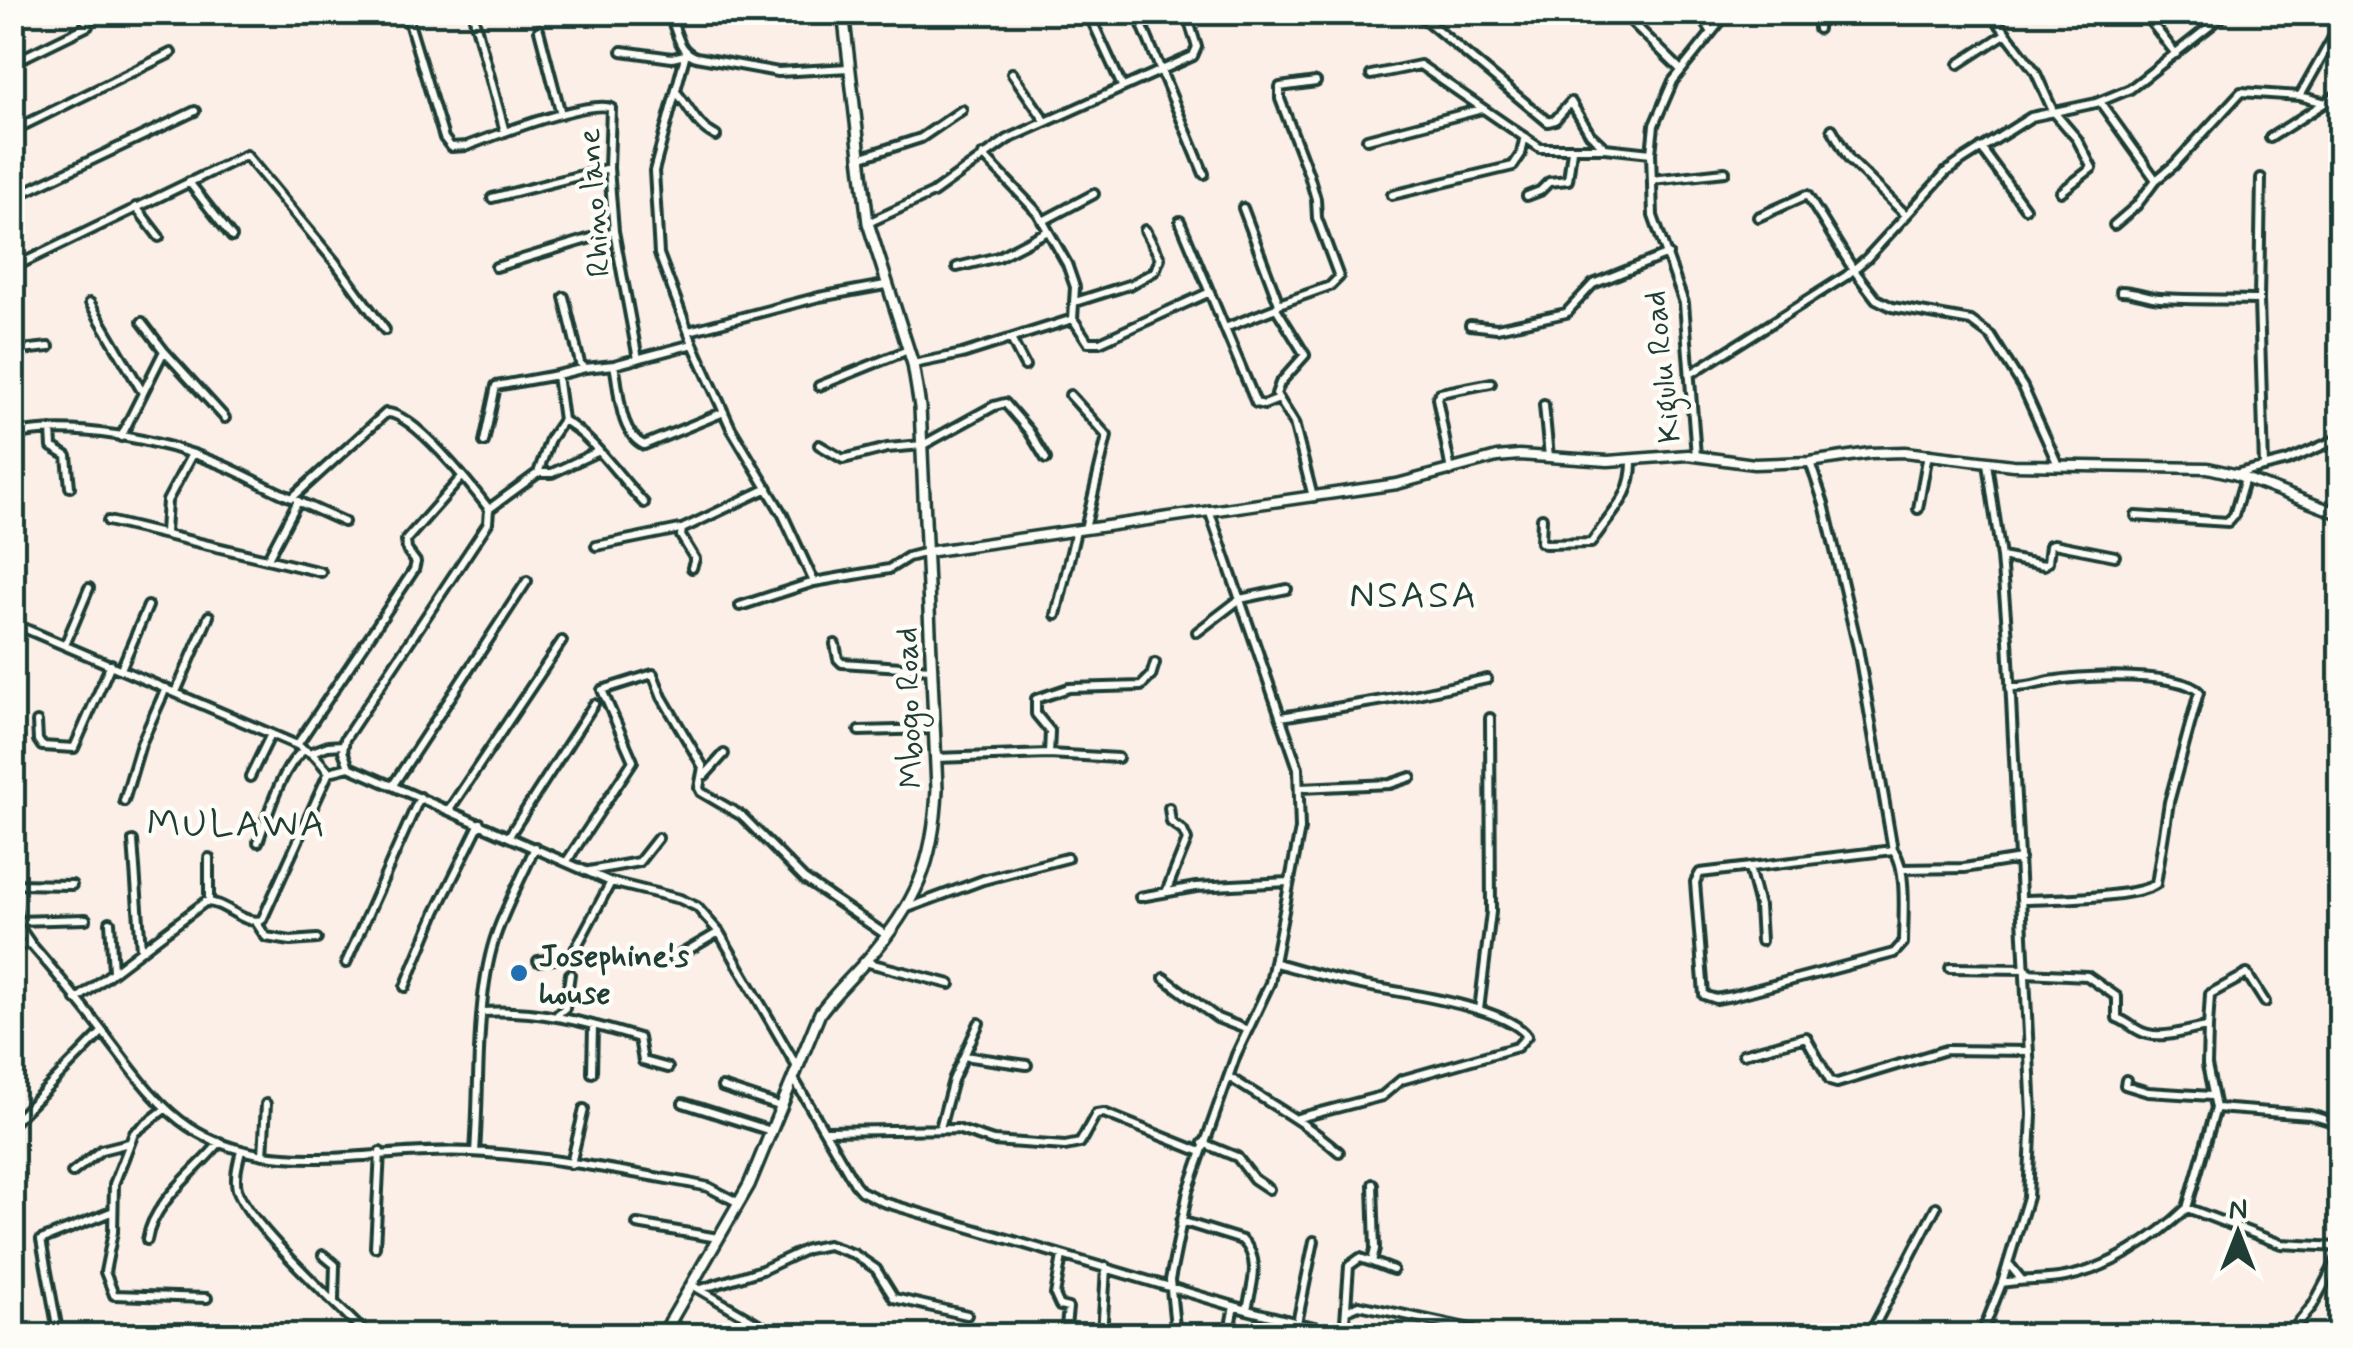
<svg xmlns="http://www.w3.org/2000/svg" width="2353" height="1348" font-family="Mynerve,sans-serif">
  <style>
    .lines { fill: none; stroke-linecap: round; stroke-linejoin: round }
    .minor-casing { stroke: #1f3d34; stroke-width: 14 }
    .tertiary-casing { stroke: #1f3d34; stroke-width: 15 }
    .secondary-casing { stroke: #1f3d34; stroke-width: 16 }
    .minor { stroke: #fdfcf7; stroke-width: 6 }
    .tertiary { stroke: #fdfcf7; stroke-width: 8 }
    .secondary { stroke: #fdfcf7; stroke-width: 9 }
    .poi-dot { fill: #1f6fb2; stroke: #fdfcf7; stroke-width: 4 }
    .labels { text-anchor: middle; stroke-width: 9; stroke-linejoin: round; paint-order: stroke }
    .street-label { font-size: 32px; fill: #1f3d34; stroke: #fdfcf7 }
    .poi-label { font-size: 32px; font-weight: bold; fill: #1f3d34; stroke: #fdfcf7; text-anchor: start }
    .quarter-label { font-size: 38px; letter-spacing: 2.5px; fill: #1f3d34; stroke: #fdfcf7 }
  </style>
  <rect width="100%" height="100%" fill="#fbefe8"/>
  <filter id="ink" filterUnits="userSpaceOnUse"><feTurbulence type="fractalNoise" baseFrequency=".01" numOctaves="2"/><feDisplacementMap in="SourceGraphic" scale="20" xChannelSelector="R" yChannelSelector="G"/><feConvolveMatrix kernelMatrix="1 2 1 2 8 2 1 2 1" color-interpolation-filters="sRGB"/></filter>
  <g filter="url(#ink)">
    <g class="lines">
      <defs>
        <path id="minor" d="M1088,12L1122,86
          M1416,12L1548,122L1555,120L1571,102L1590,134L1605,148L1651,153
          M1626,12L1633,23L1680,69
          M1699,12L1711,31
          M1818,12V29
          M1990,12L2035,71L2053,111L2077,139L2092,168L2061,192
          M2143,12L2176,54
          M2326,12L2340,20
          M1563,13L1565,12
          M407,16L444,138L451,147L467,146C493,136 589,99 611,108L609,168L614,231L638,359
          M474,18L505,132
          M1140,20L1204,174
          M88,21L105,12
          M673,24C679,39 680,51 696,57L778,72L849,68
          M539,30L561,114
          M622,51L672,58L685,55
          M686,53L654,171L659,254L693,344L731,428L783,515L814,582
          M12,63L88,26L82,12
          M1959,64L2005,34
          M1012,73L1046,122
          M1371,75L1420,65L1540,148H1604
          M677,93C691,109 696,126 716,136
          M2300,96L2340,25
          M2100,102L2156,180
          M1832,129L1849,159L1905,214
          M12,131L171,53
          M2270,138L2340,93
          M1367,139L1482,109
          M1981,148L2025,208
          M983,155L1038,213L1067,264L1075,287L1073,319L1088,342H1100L1210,292
          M859,158L921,138L962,110
          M2261,178L2259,300L2264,467
          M1652,180L1725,172
          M189,182L232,237
          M1392,195L1513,166L1521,154L1524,140
          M1527,196L1540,191L1549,182L1568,180L1572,150
          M12,198L195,111
          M492,198L609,168
          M136,207L159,237
          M1758,217L1807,195L1853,269L1876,299L1892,307L1971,321L1991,336L2023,387L2058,465
          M1043,221L1094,194
          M1180,221L1256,403L1264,405L1279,399
          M868,223L933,193L1008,139L1193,56L1197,47L1186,12
          M2114,225L2136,206L2156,180L2174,165L2241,92L2300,96L2322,102
          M496,267L614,231
          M957,267L998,257L1048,231
          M12,268L246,155L335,262L385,330
          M2121,291C2136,291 2146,297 2160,298C2193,300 2226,299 2259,300
          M564,297L580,363L585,368L614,365L693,344
          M1075,302L1132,284L1155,271L1160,258L1145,230
          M90,303L143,393
          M1279,304L1330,286L1339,277L1317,218L1316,199L1309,175L1280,99V87L1316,82
          M1276,308L1305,355L1280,383L1276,394L1294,423L1313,497
          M1470,325L1497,328L1566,313L1593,284L1668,254
          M1225,328L1276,308L1279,304L1243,208
          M689,331L819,297L885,285
          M1011,339L1025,366
          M12,351L49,347
          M164,351L225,418
          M913,364L962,354L1073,319
          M614,365C620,391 618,432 644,445L724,412
          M1689,375L1846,276L1867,258L1946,172L1963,160L2031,117L2096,103L2130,89L2228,12
          M819,386L908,350
          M1070,395L1107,436L1085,529
          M1544,405L1549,457
          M563,420C594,438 618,476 644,503
          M51,430L52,447L67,456L70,487
          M12,435C74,421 162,440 220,464C245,474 267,488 292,498L386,413C411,410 473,488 489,509L488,523L345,739L343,751L349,767
          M121,437L164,351L142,322
          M484,442L496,386L557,375
          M819,445L843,459L887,448L923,445L994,406L1005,403L1029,431L1046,459
          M1696,456L1684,303L1653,216L1651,153L1654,125L1673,81L1728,12
          M1810,462L1824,504L1858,648L1893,850C1908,866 1903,920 1903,943L1894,953L1732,996L1716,999L1704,995L1695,882L1700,873L1893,850
          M1451,471L1437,398L1440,393L1491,383
          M539,473H552L597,452
          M2235,474L2287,461L2340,438
          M297,501L344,522
          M489,509L538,473L550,439L563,420L557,375L585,368
          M1918,509L1928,454
          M2136,516L2228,522L2234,515L2245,478
          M1542,518L1541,542L1545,544L1591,543C1611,512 1633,498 1632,459
          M108,521L321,572
          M165,532L167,501L192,454
          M596,546L680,529
          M2001,557L2044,565L2048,562L2050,545L2054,544L2115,556
          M268,558L298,501
          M692,568L695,559L681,536L682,529L768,488
          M740,606L814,582L889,569L908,557L927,552
          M1056,615L1076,531
          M12,623L297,745L315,756L329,772L349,767L611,882L680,899L697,907L719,932L797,1067
          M1197,632L1240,599L1287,589
          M835,644L838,659L842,663L931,669
          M65,645L89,588
          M121,669L148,606
          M2010,687C2032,688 2038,682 2057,680C2086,675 2180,672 2199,692L2169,802L2156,884C2136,898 2051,899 2023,900
          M176,692L209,616
          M1281,717L1408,696L1487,679
          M37,722L38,740L42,746L74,748L111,664
          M859,731L935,729
          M297,745L414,570L416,562L407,550L406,540L461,478
          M312,752L328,746L343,745
          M1049,754L1050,731L1036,714V699L1069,688L1141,686L1151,676L1155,663
          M936,758L1049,754L1118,758
          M12,775L13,774
          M705,775L724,754
          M250,777L271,734
          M393,785L527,581
          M1300,788L1390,784L1411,777
          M124,801L141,744L166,688
          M449,810L562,641
          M509,836L594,704
          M133,841L141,949
          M258,842C268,815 281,767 304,750
          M209,858V901
          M567,861L633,761L602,690L653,674L662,697L703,767L699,788L701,792L742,816L804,879L886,935
          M1749,868L1759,906L1761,941
          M1902,869L1964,868L2020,859
          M589,871L639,862L658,838
          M12,882L17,924L31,944C55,972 80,1002 103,1032C129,1065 153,1103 189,1127C272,1182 379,1146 472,1152C544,1156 617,1170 689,1183L708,1187L739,1203
          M13,884L72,885
          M1166,892L1187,840L1183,831L1171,822L1169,808
          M1140,897L1196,887L1288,882
          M905,909L983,880L1067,858
          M17,921L86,919
          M110,922L113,971
          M256,922L266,937L291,941L317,939
          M12,946L31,944
          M673,959L719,932
          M538,961L571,957L611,882
          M865,962L950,984
          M346,963L420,797
          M1276,963C1306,971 1336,980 1366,986C1403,993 1507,1007 1527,1036L1517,1047L1401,1080L1382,1096L1298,1118
          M1950,968L2026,969
          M2026,973L2087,976L2117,997V1018C2129,1022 2136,1032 2148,1034C2165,1039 2190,1029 2208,1027L2207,1065L2216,1108
          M1164,978L1217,1018L1248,1030
          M405,987L436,912L480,823
          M76,1000L205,902C226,901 241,925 262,920L329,772
          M1479,1010L1491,912L1490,718
          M482,1012C538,1009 586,1022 639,1038L643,1061L668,1068
          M558,1014L565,1008L570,974
          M2208,1027L2210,994L2247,974L2265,1002
          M1743,1054L1806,1037L1830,1081L1837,1083L1946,1050L2029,1051
          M964,1056L1027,1065
          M592,1073L593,1025
          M1229,1077C1267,1102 1305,1122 1339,1152
          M794,1079L855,1184L861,1191L883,1202L1247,1310L1349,1336
          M2126,1080L2125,1085L2148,1092L2211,1096
          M722,1087L782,1107
          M683,1103L771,1131
          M165,1109L134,1133L114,1184L113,1232L105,1272L114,1295L207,1298
          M12,1124L103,1031
          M940,1128L953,1080L979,1023
          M825,1131L957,1129L993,1141L1065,1146L1080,1143L1096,1114L1104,1113L1201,1152
          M1203,1143L1237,1157L1254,1179L1269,1189
          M241,1151C238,1163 234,1177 237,1189C247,1223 340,1307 368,1336
          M475,1152C480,1086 475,1003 494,941C504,909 522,878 535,847
          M263,1155L266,1104
          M571,1164L584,1109
          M72,1173L101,1150L129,1143
          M2187,1208L2216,1108L2310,1115L2340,1124
          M1181,1221L1242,1240C1262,1259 1252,1285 1247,1309
          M637,1224L718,1238
          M147,1240C153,1201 197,1171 220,1142
          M375,1247L380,1152
          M323,1255L335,1265L334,1300
          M1062,1256L1055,1295L1060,1306L1068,1308L1065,1336
          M1372,1262L1393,1270
          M2008,1263L2021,1279
          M2002,1283C2023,1279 2044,1281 2065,1277C2108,1269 2155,1239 2187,1208L2281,1244L2340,1247
          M692,1285L779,1336
          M701,1289L762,1270L807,1249L828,1245L854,1254L876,1269L894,1298L967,1315
          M1347,1310L1359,1305L1471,1329
          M670,1322L689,1336
          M1297,1323L1314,1241
          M1344,1335L1349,1266L1360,1258L1372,1262L1375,1249L1373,1184
          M59,1336L41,1240L111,1212
          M1102,1336L1106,1267
          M1176,1336L1170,1280L1188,1191L1236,1055L1270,983L1300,829L1298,768L1209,510
          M1228,1336L1234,1306
          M1869,1336L1936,1207
          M1981,1336L2002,1283L2028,1197L2032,1114L2008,640L2001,557L1987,463
          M2288,1336L2313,1305L2340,1254"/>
        <path id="tertiary" d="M927,552L1397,484L1497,457L1519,455L1608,461L1688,455L1754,464L1810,462L1870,453L1905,452L2013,465L2208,468L2234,474L2340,514"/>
        <path id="secondary" d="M662,1336L749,1185L820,1013C834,994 851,978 867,960C916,904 934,863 937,789L920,407L913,364L868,223L843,12"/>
      </defs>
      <use href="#minor" class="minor-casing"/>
      <use href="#tertiary" class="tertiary-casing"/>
      <use href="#secondary" class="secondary-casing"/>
      <use href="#minor" class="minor"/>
      <use href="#tertiary" class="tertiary"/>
      <use href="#secondary" class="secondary"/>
    </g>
  </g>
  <circle class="poi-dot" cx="519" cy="973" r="10"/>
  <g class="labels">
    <g class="street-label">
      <text transform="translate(593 203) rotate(-94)" y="11">Rhino lane</text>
      <text transform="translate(1661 367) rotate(-96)" y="11">Kigulu Road</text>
      <text transform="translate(908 708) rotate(-92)" y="11">Mbogo Road</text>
    </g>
    <g class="poi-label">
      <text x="539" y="966">Josephine's<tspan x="539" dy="37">house</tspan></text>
    </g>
    <g class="quarter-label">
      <text x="1414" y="607">NSASA</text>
      <text x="237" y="836">MULAWA</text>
    </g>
  </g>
  <rect width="2353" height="1348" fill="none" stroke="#fdfcf7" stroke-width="50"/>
  <rect x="25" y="25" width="2303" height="1298" fill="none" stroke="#1f3d34" stroke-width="4" filter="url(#ink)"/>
  <g transform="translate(2238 1233)" stroke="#fdfcf7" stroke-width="8" paint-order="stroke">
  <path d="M0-8L18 38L0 25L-18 38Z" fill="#1f3d34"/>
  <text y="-15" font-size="28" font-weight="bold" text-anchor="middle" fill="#1f3d34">N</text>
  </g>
</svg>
